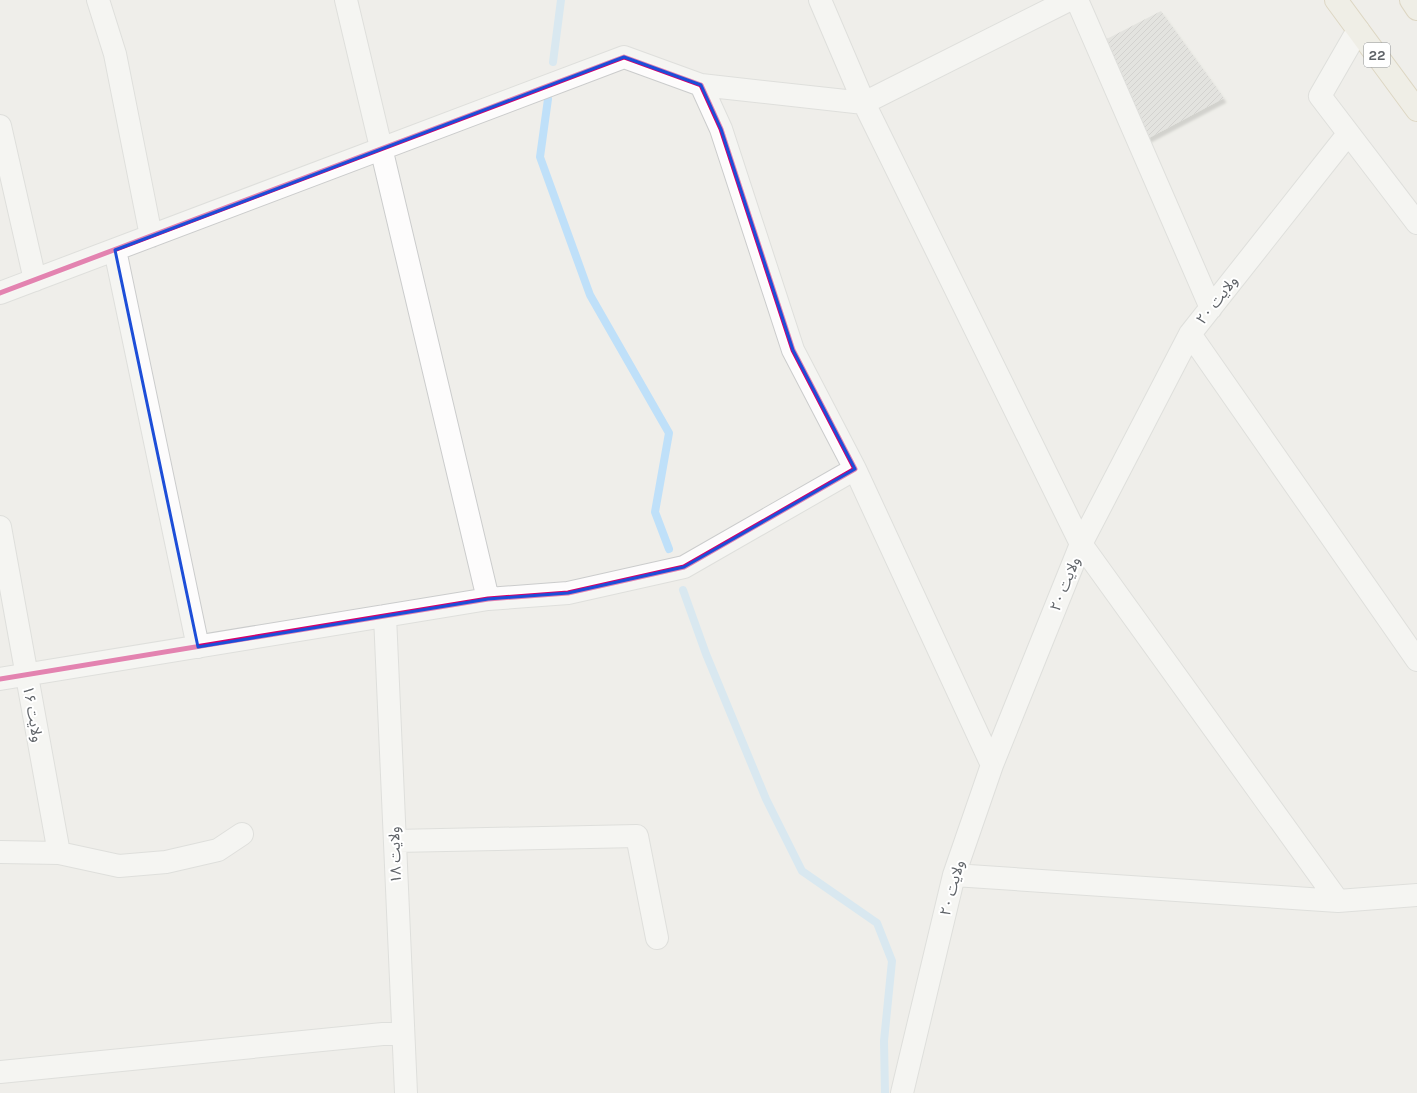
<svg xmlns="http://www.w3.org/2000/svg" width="1417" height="1093" font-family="Karla,'Noto Sans Arabic',sans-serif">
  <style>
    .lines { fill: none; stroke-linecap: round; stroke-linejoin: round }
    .stream { stroke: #bfe0f9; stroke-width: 8 }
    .building { fill: url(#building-hatch); filter: url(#shadow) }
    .minor-casing { stroke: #cbcccc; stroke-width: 24 }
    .highway-casing { stroke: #c8b996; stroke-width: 24 }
    .minor { stroke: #fdfcfc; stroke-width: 22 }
    .highway { stroke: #f0ede3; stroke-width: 22 }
    .cycleway-casing { stroke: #fff; stroke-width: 8 }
    .cycleway { stroke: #d6006c; stroke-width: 5 }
    .marked { fill: none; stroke: #1d4ed8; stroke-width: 3; stroke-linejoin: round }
    .labels { text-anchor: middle; stroke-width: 4; stroke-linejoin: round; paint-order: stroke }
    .shield { fill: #fff; stroke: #8f9295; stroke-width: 1 }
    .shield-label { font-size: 14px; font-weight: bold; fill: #5f6368 }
    .street-label { font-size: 15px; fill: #5f6368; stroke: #fff }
  </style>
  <defs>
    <pattern id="building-hatch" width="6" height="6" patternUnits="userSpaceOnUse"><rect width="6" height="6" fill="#d6d5d3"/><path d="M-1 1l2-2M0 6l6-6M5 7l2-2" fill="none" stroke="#b1b0af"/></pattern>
    <filter id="shadow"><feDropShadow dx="2.5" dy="4.5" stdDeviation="1" flood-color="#0004"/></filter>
  </defs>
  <rect width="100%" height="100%" fill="#efeeea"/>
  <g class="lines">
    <path class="stream" d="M553,62L561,0
      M548,99L540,157L590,295L669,433L655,512L669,549
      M683,590L706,654L766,799L802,871L877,923L892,961L884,1041L885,1093"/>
  </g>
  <path class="building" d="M1161,11L1224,98L1143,141L1099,43Z"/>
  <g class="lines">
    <defs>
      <path id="minor" d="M98,0L115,54L151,236
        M346,0L488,599
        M820,0L864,103L1069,0
        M1077,0L1211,308
        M1358,30L1320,96L1417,223
        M701,85L864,103L1081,544L1338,901
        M0,126L35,280
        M115,250L198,647
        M0,293L624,57L701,85L721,129L793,350L855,469L684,567L568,593L488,599L0,679
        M1190,334L1417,660
        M855,469L992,765
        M0,527L59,853
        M385,616L406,1093
        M395,841L637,836L657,938
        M0,852L59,853L119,866L166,862L218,850L242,834
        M954,875L1338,901L1417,895
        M0,1072L403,1032
        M902,1093L954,875L992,765L1081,544L1190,334L1348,134"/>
      <path id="highway" d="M1336,0L1417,110
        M1411,0L1417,9"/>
    </defs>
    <use href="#minor" class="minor-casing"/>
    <use href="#highway" class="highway-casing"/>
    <use href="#minor" class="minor"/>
    <use href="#highway" class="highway"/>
    <defs>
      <path id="cycleway" d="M0,293L624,57L701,85L721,129L793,350L855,469L684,567L568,593L488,599L0,679"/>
    </defs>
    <use href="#cycleway" class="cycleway-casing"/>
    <use href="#cycleway" class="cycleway"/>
  </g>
  <path d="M0 0H1417V1093H0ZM624,57L701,85L721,129L793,350L855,469L684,567L568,593L488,599L198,647L115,250Z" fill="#efeeea" fill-opacity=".55" fill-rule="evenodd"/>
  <path class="marked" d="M624,57L701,85L721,129L793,350L855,469L684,567L568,593L488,599L198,647L115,250Z"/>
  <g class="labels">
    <rect class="shield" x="1364" y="43" width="26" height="24" rx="3"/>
    <g class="shield-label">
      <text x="1377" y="60">22</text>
    </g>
    <g class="street-label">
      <text transform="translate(1217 300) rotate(-52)" y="5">ولایت ۲۰</text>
      <text transform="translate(1065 584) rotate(-68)" y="5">ولایت ۲۰</text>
      <text transform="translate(33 714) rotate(80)" y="5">ولایت ۱۶</text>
      <text transform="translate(395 855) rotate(-92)" y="5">ولایت ۱۸</text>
      <text transform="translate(952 888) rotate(-75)" y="5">ولایت ۲۰</text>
    </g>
  </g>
</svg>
